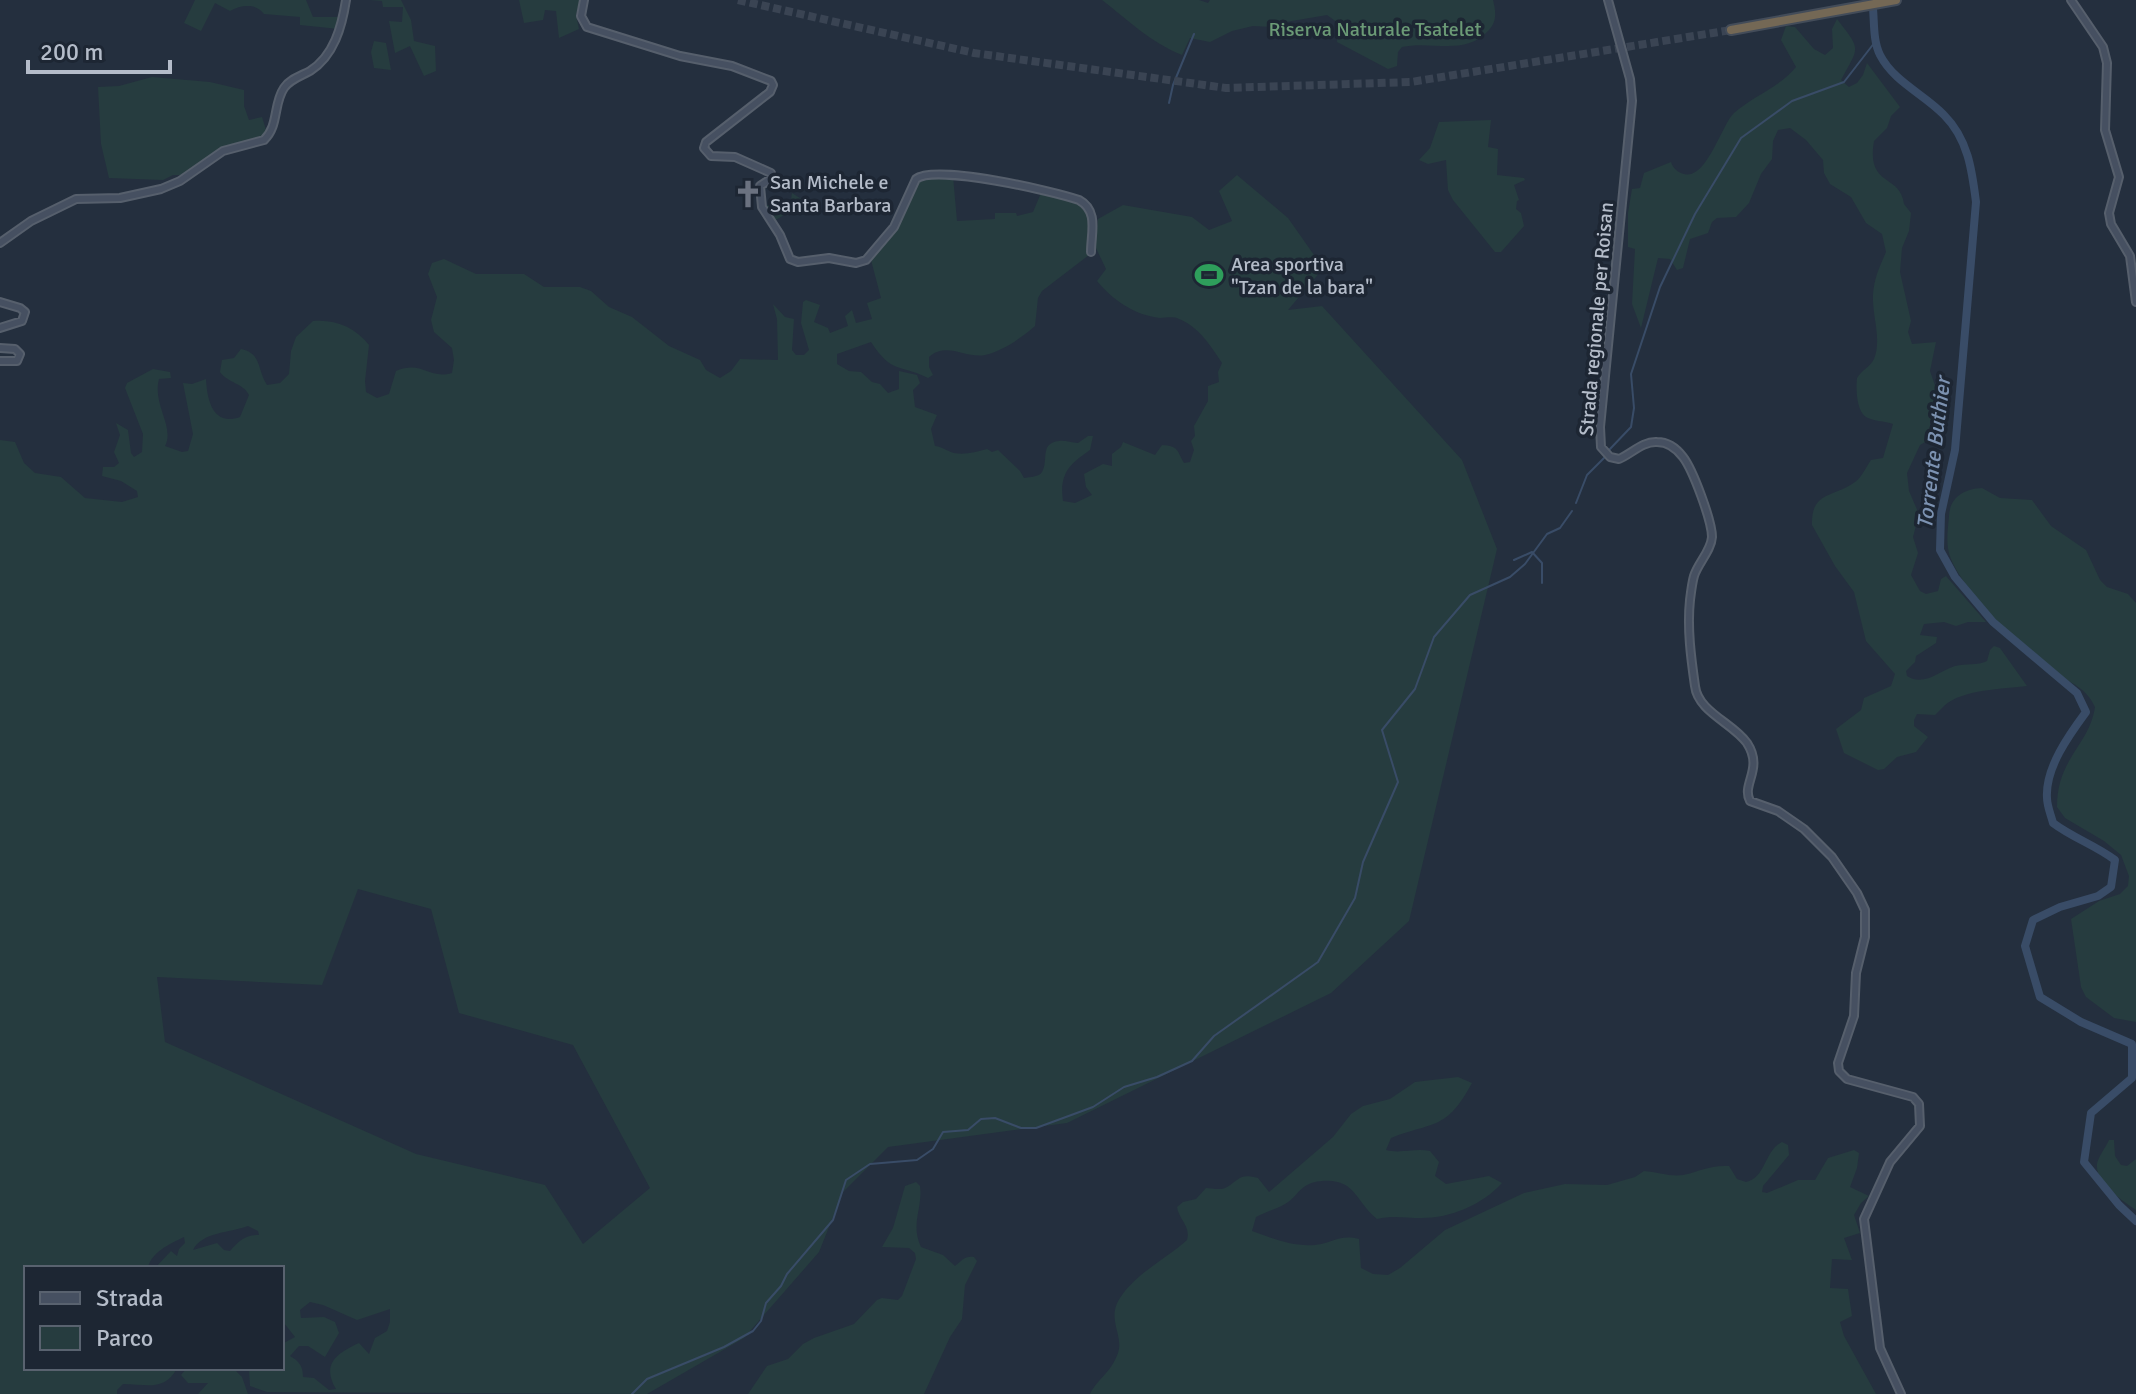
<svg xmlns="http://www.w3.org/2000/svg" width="2136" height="1394" font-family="Signika,sans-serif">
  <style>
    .green { fill: #263c3f; fill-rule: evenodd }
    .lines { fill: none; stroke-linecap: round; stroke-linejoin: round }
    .stream { stroke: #394c67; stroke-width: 2 }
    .river { stroke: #394c67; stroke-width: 8 }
    .highway-tunnel { stroke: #3a4453; stroke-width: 8; stroke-dasharray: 8 4; stroke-linecap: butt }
    .secondary-casing { stroke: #565f6c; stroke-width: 10 }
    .highway-casing { stroke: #434c59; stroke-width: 12 }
    .secondary { stroke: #465061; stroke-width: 6 }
    .highway { stroke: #746855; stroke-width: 8 }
    .labels { text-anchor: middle; stroke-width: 7; stroke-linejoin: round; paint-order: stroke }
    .park-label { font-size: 20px; fill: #6b9a76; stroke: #1d2633 }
    .poi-label { font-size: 20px; fill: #b4bcc9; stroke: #1d2633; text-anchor: start }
    .street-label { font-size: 20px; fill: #b4bcc9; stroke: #1d2633 }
    .water-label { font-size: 22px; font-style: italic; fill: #7c92b1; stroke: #1d2633 }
  </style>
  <rect width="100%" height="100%" fill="#242f3e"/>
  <path class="green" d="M195,0H306L313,17H341L339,29L300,25V17L264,14C256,3 241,5 230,11L215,3L201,31L184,23Z
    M370,0H401L411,20L414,41L435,46L436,71L424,76L410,46L395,53L389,21L402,22L403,7H383L382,1Z
    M519,0H580L576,15L579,29L559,38L556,11L545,10L543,20L524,23Z
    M1102,0H1199L1208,3L1210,0H1493C1496,12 1497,21 1489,30C1465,57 1432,40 1402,47L1398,52L1397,66L1388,69L1337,42L1338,23L1327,15L1280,23L1274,27L1253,26L1232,31L1210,42L1190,38L1182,55C1150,42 1128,20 1102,0Z
    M1837,19C1862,51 1859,46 1841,80L1849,87L1857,83L1863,75L1867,63L1900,107L1891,116L1887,128L1874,141C1866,188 1900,173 1904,204L1911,213L1909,231L1902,248L1900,272L1911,321L1908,332L1912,344L1936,342L1930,371L1943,409L1941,415L1930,421V439L1920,445L1907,473L1909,491L1919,514L1913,537L1918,553L1911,575L1920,591L1926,594L1938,591L1941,579L1946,576L1986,622H1968L1956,626L1944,622L1924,624L1920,635L1937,637L1936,643L1916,656L1915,662L1906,671L1907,676C1924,687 1939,671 1955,666C1966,663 1977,666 1987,661L1990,650L1994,646L2000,648L2027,686C2004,689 1962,689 1944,706C1941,709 1938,712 1935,715L1917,714L1914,720V726L1928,737L1916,752L1897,757L1884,769L1878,770L1844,753L1836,729L1861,710L1864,698L1891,686L1895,674L1866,641L1854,592L1835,566L1812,525C1811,491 1833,498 1855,482C1862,477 1866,467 1871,460L1883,458L1893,424C1885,421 1872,421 1866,417C1856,410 1856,388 1857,378C1862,370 1870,367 1874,359C1882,339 1872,316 1873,295C1874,278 1880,266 1886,252L1882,234L1866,223L1851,197L1830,184L1824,173L1823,160L1806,140L1790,128L1778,130L1773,141L1772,159L1761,174L1749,203L1736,217L1717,218L1712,222L1708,233L1690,239L1683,268L1677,270L1670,259L1658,258L1641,328L1632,304L1635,249L1628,247V213L1632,189L1640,188L1644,173L1671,162C1673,168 1677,172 1684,174C1706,181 1722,124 1734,113C1753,96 1780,87 1796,67L1781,40L1786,26L1795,27L1814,49L1825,55L1833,48L1832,29Z
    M374,41L386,43L391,70L374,68L371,52Z
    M152,77L210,82L244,90V106L249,120L262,117L267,133L257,140L217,151L185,175H173L163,180L109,178L101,144L98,87L119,86Z
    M1491,120L1488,147L1498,149L1497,175L1524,178L1525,180L1514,185L1519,200L1517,201L1516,209L1521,213L1524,226L1501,252H1495L1453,200L1448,190L1446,160L1428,164L1419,160L1430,148L1439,122Z
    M1237,175L1288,218L1314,255L1326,265L1288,310L1322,306L1462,460L1497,549L1409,921L1331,993L1067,1123L888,1147L843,1192L819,1252L744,1338L647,1394L267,1392L250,1386L249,1370L282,1368V1344L295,1337L284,1323L282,1325V1268H155L171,1251L177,1256L179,1249L185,1243L184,1237C170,1244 151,1252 148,1268H26V1368H177C165,1392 146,1384 123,1384L117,1390V1394H0V440L15,442L24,463L35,473L61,477L85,498L122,502L138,497L137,491L121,481L102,476L103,467H114L119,463L114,452L120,435L116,423L128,430L131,453L134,457L142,452L143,434L125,388L127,383L153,369L170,372L171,378L159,379C152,404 175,427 165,446L182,452L188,451L193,434L183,383L192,384L206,379C207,398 212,427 240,417L249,395C243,383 228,383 220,372L222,360L234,358L241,349C262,353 257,370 267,385L280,383L289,374L291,351L296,337L313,321C335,319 355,327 369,345L365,381L366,392L377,398L389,394L396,371C423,360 428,380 452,373L454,360L452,348L434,332L431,320L437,297L428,274L432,263L444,259L476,274H524L544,287H580L591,291L609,307L632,317L669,346L700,360L706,370L720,378L731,371L740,359L778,360L777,319L773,304L785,317L794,319L792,350L796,355H804L809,350L801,323L803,302L806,300L820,305L814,322L828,328L830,333L848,326L845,316L852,310L856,323L872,319L867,303L881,298L871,260L888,239L921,177L953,176L957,221L995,219V213H1016L1017,216L1033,212L1041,193L1077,201L1088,212L1089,255L1042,291L1038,298L1035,326C1021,338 1003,351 985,355C966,359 947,341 929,357V367L933,375L928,378C898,363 893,375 871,342L837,354V364L849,371L861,372L872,382L880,384L888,393L899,389V371L917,375L920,383L913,390L915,407L937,415L931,429L935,446C943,447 947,451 954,453C965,455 976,452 987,449L992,452L998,450L1020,471L1024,478C1030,477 1039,477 1042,472C1049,461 1039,443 1059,441C1065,440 1071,443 1078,443L1088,436H1093L1090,450C1070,464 1059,473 1063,501L1075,503L1092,495L1086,487L1084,474L1103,464L1112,466V454L1121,447L1123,442L1155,455L1162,445C1179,446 1177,451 1184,463L1190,462L1194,450L1191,441L1195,436L1194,426L1208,401V386L1219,382L1218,372L1222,363C1211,346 1198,326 1179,319C1173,316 1166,318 1160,318C1134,315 1113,300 1097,281L1106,269L1095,246L1098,219L1123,205L1192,217L1209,230L1232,221L1219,191ZM358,889L431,909L459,1013L573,1045L650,1188L583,1244L545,1185L416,1154L165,1042L157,977L322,985ZM248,1226L258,1231L259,1235C245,1235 239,1241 230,1251L224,1250L217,1243L193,1250C202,1232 229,1233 248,1226ZM310,1302L323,1305L357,1320L390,1309V1322L387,1331L375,1338L369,1354L359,1343C337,1353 321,1364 336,1389L329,1390L314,1378L303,1377C303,1366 299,1361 290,1356L299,1346H308L325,1357L339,1333L335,1322L324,1317L301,1318L300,1310Z
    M792,193L806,202L774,221L766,205L790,206Z
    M1982,488L2000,498L2032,500L2051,526L2086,550L2100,580L2107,587L2128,594L2136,603V1022L2114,1018L2086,997L2081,987L2071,919L2099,901L2120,894L2128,886L2129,876L2121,855L2104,841L2065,818L2057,807C2057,758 2089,746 2095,707C2086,687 2070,683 2054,672C2022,652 1965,593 1951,559C1945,546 1948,529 1949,516C1950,497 1964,489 1982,488Z
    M1458,1077L1472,1083C1446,1131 1434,1121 1391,1138L1386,1150C1400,1154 1415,1148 1430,1151L1439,1162L1435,1176L1446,1184L1489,1176L1502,1183C1482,1205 1451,1218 1421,1218C1405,1218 1393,1215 1377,1219C1365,1210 1358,1194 1347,1186C1336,1179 1315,1179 1304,1187C1297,1192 1294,1199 1285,1204C1276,1209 1266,1212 1256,1217L1252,1231C1271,1238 1293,1247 1315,1245C1333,1243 1339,1234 1359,1239L1361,1268L1373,1274L1388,1275L1400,1268L1445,1230L1524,1193L1565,1184L1607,1185L1635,1177L1644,1171C1657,1172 1671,1177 1683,1175C1701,1171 1709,1165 1729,1166L1737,1179L1746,1182C1766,1178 1764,1151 1782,1142L1788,1145L1789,1155L1763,1186L1762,1192L1767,1193L1798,1180H1815L1828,1158L1854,1150L1859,1153L1857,1168L1850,1187L1869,1196L1861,1203L1854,1215L1860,1233L1844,1238L1852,1260L1832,1259L1830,1288L1848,1289L1852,1316L1840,1322L1844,1336L1876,1394H1090C1098,1378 1111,1373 1118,1353C1124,1335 1106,1319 1120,1298C1136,1273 1166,1259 1187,1240C1191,1226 1179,1220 1177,1207L1183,1202L1196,1199L1206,1188C1212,1188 1221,1191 1227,1187C1240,1179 1240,1173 1258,1178L1269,1192L1333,1137L1351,1114L1363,1106L1390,1099L1415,1082Z
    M2109,1140H2114L2115,1156L2121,1165L2127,1166L2136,1159V1210C2123,1201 2095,1183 2097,1164C2098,1157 2106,1147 2109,1140Z
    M916,1182L920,1186C923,1208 910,1224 921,1247L943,1255L955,1266C963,1260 964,1256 974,1257L977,1261L965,1285L962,1319L950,1337L924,1394H748L767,1366L788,1359L803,1344L814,1338L854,1324L877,1300L882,1298L898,1300L902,1296L916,1259L915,1253L909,1248L882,1247L893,1228L905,1186Z
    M197,1368L236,1371L242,1377L248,1394H198L208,1383H188L181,1375L186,1369Z"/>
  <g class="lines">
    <path class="stream" d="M1169,103L1173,85L1194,34
      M1609,450L1631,427L1634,408L1631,374L1660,287L1695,214L1741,138L1792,101L1844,82L1875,42
      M1576,503L1587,475L1605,457
      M1514,560L1532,552L1542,563V583
      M632,1394L647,1379L724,1347L753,1331L761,1321L766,1303L781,1286L787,1274L833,1220L846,1180L870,1164L917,1160L933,1149L943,1132L968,1130L981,1119L995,1118L1021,1128H1036L1093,1107L1124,1087L1157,1077L1192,1061L1214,1036L1318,962L1355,898L1363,862L1398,782L1382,730L1415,689L1434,637L1470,595L1510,577L1525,564L1547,534L1560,528L1572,511"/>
    <path class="river" d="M1872,0C1875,18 1872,39 1880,55C1894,82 1924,94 1944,115C1968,139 1972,170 1976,202L1955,450L1941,514L1940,550L1955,577L1993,622L2077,693L2086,712C2069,735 2045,768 2047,798C2047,806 2051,815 2053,823C2073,838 2095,845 2115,860L2111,887L2098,896L2060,907L2033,920L2025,946L2040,997L2081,1022L2132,1044V1078L2091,1113L2084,1162L2119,1205L2136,1221"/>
    <path class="highway-tunnel" d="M738,0L974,53L1226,88L1411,82L1731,30"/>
    <defs>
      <path id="secondary" d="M584,0L581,16L587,27L680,56L732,66L771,81L773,85L770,92L706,142L704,148L711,156L735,157L771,173L772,178L760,186L762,207L780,235L790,259L798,262L829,258L856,263L866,260L894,227L916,179C935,164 1053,191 1079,200C1099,211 1091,233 1091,252
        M1608,0L1630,79L1632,101L1600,427L1601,447L1610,457L1619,459C1631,454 1643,441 1657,442C1668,442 1677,449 1683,457C1693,470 1712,521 1712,537C1711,551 1698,563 1694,576C1692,583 1691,592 1690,600C1687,628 1691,658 1695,686C1698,712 1733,723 1747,743C1764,769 1741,784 1750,801L1778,811L1804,829L1832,857L1857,893L1865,910V937L1856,973L1854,1016L1838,1063L1839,1071L1847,1079L1913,1097L1919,1104L1920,1126L1890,1162L1864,1219L1880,1348L1901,1394
        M2071,0L2103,47L2107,63L2105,130L2119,177L2109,213L2111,224L2130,256L2136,302
        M0,243L31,221L76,199L120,198L161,189L180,181L223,151L264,140C279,126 273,104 284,88C290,79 301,76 310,71C334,56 342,26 346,0
        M0,302L20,308L25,312L22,321L0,328
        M0,348L15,349L20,354L17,361H0"/>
      <path id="highway" d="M1731,30L1896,0"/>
    </defs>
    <use href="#secondary" class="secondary-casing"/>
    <use href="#highway" class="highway-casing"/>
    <use href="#secondary" class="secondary"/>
    <use href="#highway" class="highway"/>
  </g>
  <defs>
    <symbol id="church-bare" viewBox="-9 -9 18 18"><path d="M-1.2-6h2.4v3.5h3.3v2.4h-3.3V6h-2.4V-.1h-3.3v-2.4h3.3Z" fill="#6b7280" stroke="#1d2633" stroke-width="2.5" paint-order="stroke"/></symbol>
    <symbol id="stadium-bare" viewBox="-9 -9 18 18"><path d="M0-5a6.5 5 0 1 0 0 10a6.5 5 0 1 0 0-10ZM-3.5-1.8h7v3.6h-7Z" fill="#2e9e5b" stroke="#1d2633" stroke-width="2.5" paint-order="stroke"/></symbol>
  </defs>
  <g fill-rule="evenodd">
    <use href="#church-bare" x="728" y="174" width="40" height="40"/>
    <use href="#stadium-bare" x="1189" y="255" width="40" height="40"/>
  </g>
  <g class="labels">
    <g class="park-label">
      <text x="1375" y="36">Riserva Naturale Tsatelet</text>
    </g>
    <g class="poi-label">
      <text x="770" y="189">San Michele e<tspan x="770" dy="23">Santa Barbara</tspan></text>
      <text x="1231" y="271">Area sportiva<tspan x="1231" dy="23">"Tzan de la bara"</tspan></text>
    </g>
    <g class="street-label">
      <text transform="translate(1596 319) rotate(-85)" y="7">Strada regionale per Roisan</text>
    </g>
    <g class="water-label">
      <text transform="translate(1933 453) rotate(-83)" y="8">Torrente Buthier</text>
    </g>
  </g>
  <rect x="24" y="1266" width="260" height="104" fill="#1d2633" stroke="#59626f" stroke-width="2"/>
  <rect x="40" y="1292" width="40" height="12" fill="#465061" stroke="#59626f" stroke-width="2"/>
  <text x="96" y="1306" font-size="24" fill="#b4bcc9">Strada</text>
  <rect x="40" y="1326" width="40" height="24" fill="#263c3f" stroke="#59626f" stroke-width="2"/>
  <text x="96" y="1346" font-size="24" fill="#b4bcc9">Parco</text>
  <path d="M28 60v12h142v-12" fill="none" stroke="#b4bcc9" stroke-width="4"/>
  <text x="40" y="60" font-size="24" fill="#b4bcc9" stroke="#1d2633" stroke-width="6" paint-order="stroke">200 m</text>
</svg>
